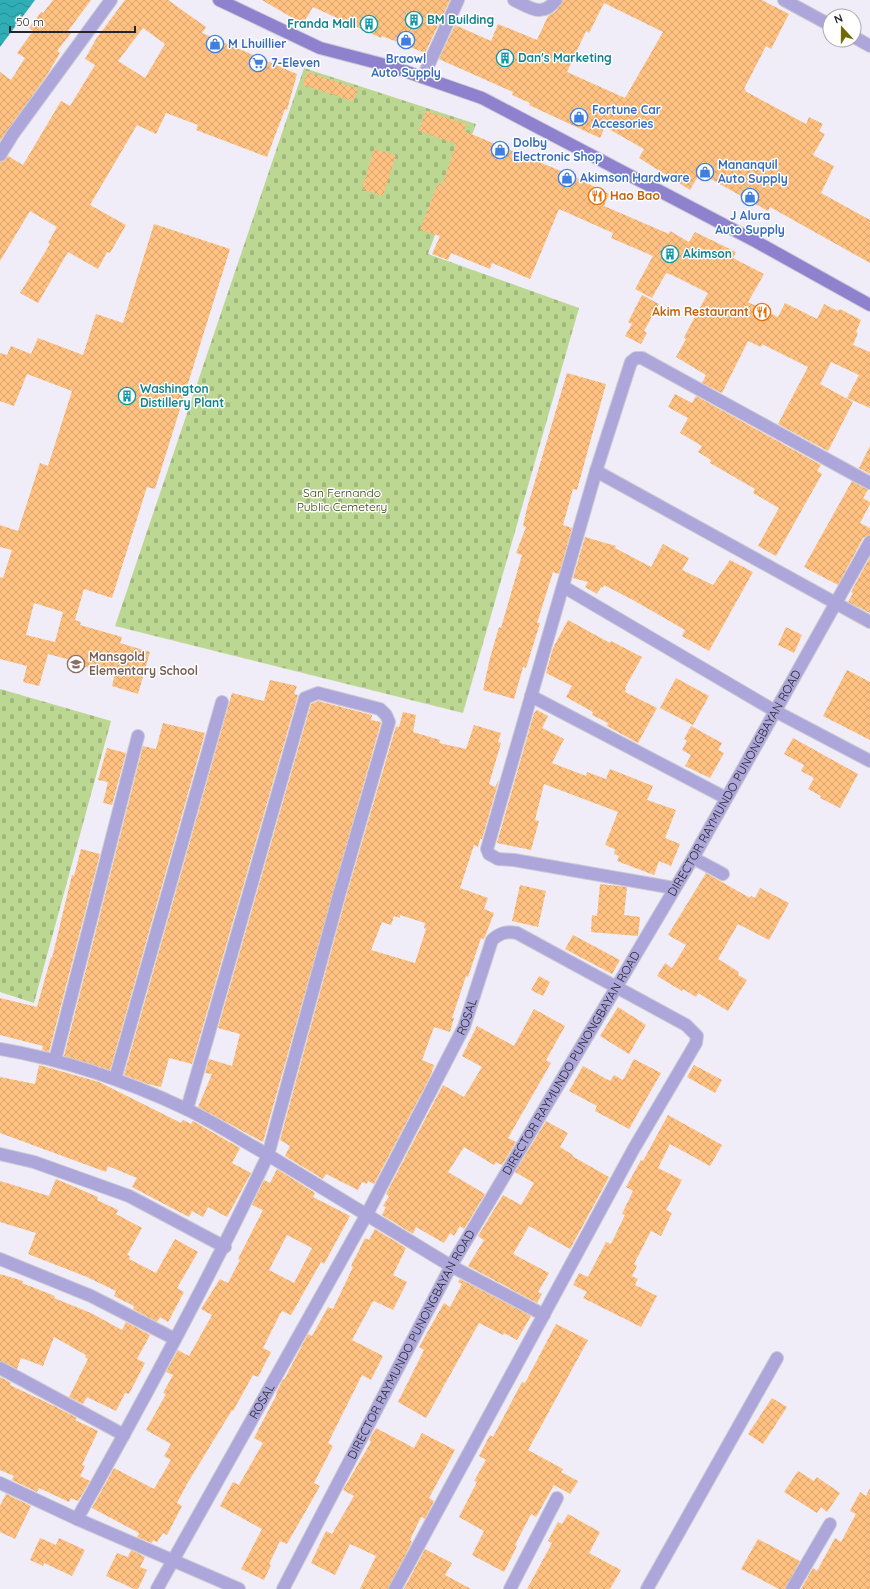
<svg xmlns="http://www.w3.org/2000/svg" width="870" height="1589" font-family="Quicksand,sans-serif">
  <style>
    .cemetery { fill: url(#cemetery-stones) }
    .water { fill: url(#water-waves) }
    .building { fill: url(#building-cross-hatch); fill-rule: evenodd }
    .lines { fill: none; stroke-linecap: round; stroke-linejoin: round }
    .street-casing { stroke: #cbc9d3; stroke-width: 14 }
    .secondary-casing { stroke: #cbc9d3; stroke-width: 14 }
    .street { stroke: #ada6db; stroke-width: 12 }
    .secondary { stroke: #8e81ce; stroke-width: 12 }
    .labels { text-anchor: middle; stroke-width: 3; stroke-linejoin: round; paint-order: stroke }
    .culture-label { font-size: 12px; font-weight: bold; fill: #0d838f; stroke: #fff; text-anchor: start }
    .shop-label { font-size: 12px; font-weight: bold; fill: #366cbe; stroke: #fff; text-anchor: start }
    .food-label { font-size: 12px; font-weight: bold; fill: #c56008; stroke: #fff; text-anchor: start }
    .park-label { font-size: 12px; fill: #304208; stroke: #fff }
    .education-label { font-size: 12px; font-weight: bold; fill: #785e54; stroke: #fff; text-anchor: start }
    .street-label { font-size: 12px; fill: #252428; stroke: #fff }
  </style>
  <defs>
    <pattern id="cemetery-stones" width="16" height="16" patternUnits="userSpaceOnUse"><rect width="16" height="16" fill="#bcd791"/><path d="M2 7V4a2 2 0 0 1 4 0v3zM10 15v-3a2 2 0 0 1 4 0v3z" fill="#a1b87d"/></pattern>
    <pattern id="water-waves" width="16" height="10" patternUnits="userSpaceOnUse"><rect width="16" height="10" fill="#2fafb5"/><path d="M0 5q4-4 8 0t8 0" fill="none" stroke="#288e93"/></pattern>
    <pattern id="building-cross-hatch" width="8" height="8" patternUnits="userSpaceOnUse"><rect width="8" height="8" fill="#fec181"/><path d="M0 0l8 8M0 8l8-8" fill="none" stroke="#daa66f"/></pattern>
  </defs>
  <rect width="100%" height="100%" fill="#f0edf8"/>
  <path class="cemetery" d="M304,68L476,124L428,254L579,308L463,713L115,626Z
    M0,689L111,721L34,1003L0,992Z"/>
  <path class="water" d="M0,0H35L0,47Z"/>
  <path class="building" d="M53,0H91L68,31L71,33L57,51L60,53L47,75L0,141V72L11,80L25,58L17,53L33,31L29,28L41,12L43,13Z
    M125,0H168L206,27L202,33L297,74L287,110L285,109L267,157L196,130L198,125L166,113L156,134L137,125L90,205L126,225L110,253L107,252L98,269L68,252L38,303L20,293L50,244L48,243L57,227L30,211L0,261V162L4,161L8,156L23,165L61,101L70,106L95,65L85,59L96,39ZM143,28L165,44L145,78L118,61Z
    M262,0H450L425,53L382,36L381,38L313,7L303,24Z
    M563,0H762L789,14L771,49L766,46L744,89L746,90L745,91L806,124L809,117L823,124L819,131L825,134L813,155L834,166L821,193L870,220V263L770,207L768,211L700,173L690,190L639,158L644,149L605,127L600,138L529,105L530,103L512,95L513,92L439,59L455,25L491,41L498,24L537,40L548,16L556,11ZM604,3L663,32L625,98L567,72L586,31L589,33Z
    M307,72L358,89L353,101L303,85Z
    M426,111L466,124L464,131L573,176L609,194L604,206L669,234L670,231L689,242L695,232L736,252L733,258L764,274L748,302L778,317L785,303L817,319L824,304L838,311L840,309L861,320L856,332L858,333L853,345L870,352V408L847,398L859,375L831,362L820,384L853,402L828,451L778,424L808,367L762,344L761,347L748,341L722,393L702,383L706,375L676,357L686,339L684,337L708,293L672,275L666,273L652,298L635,289L653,256L611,238L613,233L559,209L530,279L492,263L490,269L451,253L448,260L432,254L440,236L420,230L438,183L442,185L456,144L419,131Z
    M374,149L396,155L383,196L362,189Z
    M154,224L230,249L155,489L147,487L112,598L84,589L75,620L81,622L80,625L122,637L120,643L150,652L138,694L112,686L115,674L73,664L74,661L48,654L39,686L23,682L27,666L0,659V577L3,578L12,550L0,547V525L18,531L40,463L48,466L72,391L27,374L14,406L0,401V353L7,355L11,346L31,354L38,338L83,355L96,314L123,323ZM34,603L63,612L55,642L26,635Z
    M642,295L659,304L644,331L647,333L641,344L625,336L632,324L628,322Z
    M567,373L606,384L577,490L573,489L563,525L572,528L559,574L553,572L537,623H540L526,668L523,667L514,699L483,690L490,658L499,627L501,628L522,555L516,553L526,527L523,526L527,508Z
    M675,394L692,403L696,396L821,465L817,471L822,474L776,556L758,546L779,508L753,493L755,489L710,463L711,460L698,452L702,446L680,433L688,418L668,407Z
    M870,446V474L859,468Z
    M852,481L868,490L863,498L870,502V504L860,523L870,528V535L863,538L838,585L804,567Z
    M585,537L616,546L615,548L651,567L663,544L689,558L682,570L713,585L730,560L753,572L709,651L682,636L685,630L633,600L604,585L603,588L601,587L597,594L585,587L588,582L573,578Z
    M870,557V613L848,602L853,593L851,592Z
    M568,620L610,643L611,641L642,657L625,688L626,689L625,692L657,708L638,743L607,726L608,723L592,715L593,712L566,697L572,686L546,673L553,648Z
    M786,627L802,635L794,653L778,645Z
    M847,670L870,682V740L823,716Z
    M676,678L709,696L693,725L660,708Z
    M270,680L297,686L294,694L298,695L192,1064L169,1058L161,1087L148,1084L124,1075L232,693L264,701Z
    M318,701L372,715L371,720L381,722L263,1142L198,1107L212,1074L205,1073L209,1059L232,1066L240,1034L218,1028L311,704Z
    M537,710L548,716L542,728L564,739L552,763L586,776L587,772L606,779L610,769L653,786L647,800L676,810L665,838L680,844L671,866L659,861L654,875L617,861L619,856L614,854L615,849L605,845L618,812L544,784L535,820L539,821L531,850L497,843L534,713Z
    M403,712L416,715L413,732L440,740L439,743L466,749L474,725L501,733L498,742L501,743L489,784L495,787L499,780L482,839H480L478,847L474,845L460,888L488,898L484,909L494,913L484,939L481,938L468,977L466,976L452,1018H454L450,1032L434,1027L422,1060L434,1065L430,1077L374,1184L368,1181L367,1184L362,1182L358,1190L326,1174L323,1179L285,1156L290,1146L280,1140L346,897L396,726L399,727ZM400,915L425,923L424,928L426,929L415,963L371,950L382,922L391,925L394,916L400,918Z
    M163,723L205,733L110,1070L64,1056L143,746L156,749Z
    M691,726L722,743L718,750L724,753L710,778L685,766L691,755L682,750L687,741L684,739Z
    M793,738L858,774L840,808L820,798L821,796L808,789L814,778L801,771L804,765L784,754Z
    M107,748L126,753L112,805L103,803L108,782L98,780Z
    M81,849L100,854L49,1052L42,1050L43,1046L0,1035V998L37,1007L51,957L52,958L72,875L74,876Z
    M706,873L750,898L751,896L755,898L760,888L789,903L769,940L738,924L718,959L739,972L738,975L747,980L728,1011L698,993L696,997L683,989L682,991L657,976L665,963L672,968L686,945L668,935Z
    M600,884L627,887L624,915L640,917L638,936L591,932L592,915L597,916Z
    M520,885L546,891L538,927L512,921Z
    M573,935L620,960L612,974L565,949Z
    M539,976L550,982L543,996L531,990Z
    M618,1007L646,1025L629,1054L600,1036Z
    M534,1009L565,1026L546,1060L551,1063L508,1138L516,1142L502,1165L496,1162L494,1165L464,1147L448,1172L485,1194L464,1229L460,1226L454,1236L450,1233L444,1243L416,1227L413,1234L382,1215L386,1207L383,1206L389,1196L386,1194L443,1085L464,1097L482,1067L462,1056L477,1026L514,1046Z
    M634,1059L661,1073L629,1129L595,1111L597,1106L569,1091L583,1066L610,1081L614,1075L623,1080Z
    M39,1065L99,1082L181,1123L183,1120L191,1124L193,1121L240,1148L232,1163L251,1173L227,1217L208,1207L203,1217L192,1211L189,1217L132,1187L137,1178L108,1166L106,1172L0,1133V1077L35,1084Z
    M694,1065L722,1080L715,1093L687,1077Z
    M668,1115L722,1145L710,1166L670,1144L658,1168L682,1180L666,1210L672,1213L661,1236L651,1231L634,1264L637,1266L632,1276L638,1279L635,1285L657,1296L641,1327L583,1298L587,1292L573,1285L579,1273L588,1277L606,1242L611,1244L625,1215L622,1214L633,1191L626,1187L641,1160L643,1161Z
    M546,1121L568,1133L560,1147L573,1155L572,1156L609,1177L570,1249L529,1226L513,1254L549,1273L538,1292L542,1294L537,1303L468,1266L484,1240L478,1236L503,1195L521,1205L534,1183L515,1172Z
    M277,1169L315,1193L313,1197L350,1216L324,1264L321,1262L291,1315L282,1311L280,1314L263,1348L271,1352L258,1377L253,1375L233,1411L232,1410L187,1484L177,1503L182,1506L167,1535L163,1533L157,1542L153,1540L152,1543L137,1537L139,1533L92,1508L114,1468L154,1489L171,1460L164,1456L171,1444L146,1430L166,1394L163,1393L173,1375L166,1372L178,1350L189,1356L212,1315L201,1309L220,1279L228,1283L240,1260L238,1259L263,1210L252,1205L264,1180L270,1183ZM287,1235L312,1248L294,1283L269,1270Z
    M56,1179L98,1197L97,1200L118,1210L116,1214L142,1228L127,1255L130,1256L129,1259L156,1273L175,1239L198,1252L177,1288L184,1292L168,1322L160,1317L157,1322L133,1309L134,1306L114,1296L116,1291L87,1277L28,1254L36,1233L0,1222V1181L49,1196Z
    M375,1229L406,1248L393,1275L407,1282L393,1310L374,1301L372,1303L352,1340L383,1356L371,1380L362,1375L328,1443L333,1446L314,1483L320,1486L287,1544L280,1541L269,1564L271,1565L264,1580L241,1569L262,1529L220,1506L233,1482L239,1485L263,1443L254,1438L277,1394L276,1393L283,1379L284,1380L308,1334L312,1336L328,1307L333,1309L353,1267L351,1266L365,1238L369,1240Z
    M0,1274L23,1281L22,1283L55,1296L54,1298L91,1313L122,1330L126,1322L150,1335L137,1359L145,1363L129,1394L125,1393L116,1411L87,1397L83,1404L69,1397L88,1359L85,1357L86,1355L54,1337L43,1366L21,1358L17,1369L0,1361Z
    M460,1279L531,1316L517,1340L504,1333L503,1335L479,1323L426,1418L398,1402L424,1350L419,1347L444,1303L450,1307L462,1284L458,1282Z
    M556,1324L588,1340L528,1450L563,1469L561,1472L578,1481L570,1494L554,1485L536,1517L531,1514L515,1545L517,1546L504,1572L472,1555L484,1531L459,1517L477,1482L474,1481L486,1460L479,1456L490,1435L493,1437L522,1382L525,1383Z
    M0,1377L11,1383L10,1385L54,1406L77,1418L75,1420L98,1431L82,1465L85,1466L80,1476L90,1481L78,1501L71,1498L69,1502L39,1488L37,1492L12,1480L14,1476L0,1470Z
    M772,1398L787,1407L763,1444L748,1434Z
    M376,1428L414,1448L422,1433L455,1450L429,1498L434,1501L425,1519L421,1517L410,1540L412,1542L388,1589H360L376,1556L350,1544L335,1575L311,1563L326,1531L332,1534L354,1496L343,1490L371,1442L369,1440Z
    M798,1471L814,1481L817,1477L840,1493L827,1512L821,1507L817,1513L784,1492Z
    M870,1488V1589H801L813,1568L817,1571L835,1538L841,1542L856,1514L850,1511L860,1492L866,1496Z
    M6,1494L31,1506L15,1539L0,1532V1506Z
    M568,1514L600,1532L589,1553L621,1570L610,1589H527L552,1543L548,1541L558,1522L562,1524Z
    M40,1538L56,1545L59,1538L85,1550L72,1576L44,1563L43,1566L30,1560Z
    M758,1539L800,1561L785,1589H779L741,1569Z
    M425,1549L452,1563L445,1575L471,1589H404Z
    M131,1550L145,1557L140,1567L147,1570L138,1589H134L106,1576L117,1553L128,1557Z"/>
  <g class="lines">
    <defs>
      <g id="street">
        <path d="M514,0C531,8 542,18 556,0"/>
        <path d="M784,0L830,25"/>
        <path d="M854,37L870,46"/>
        <path d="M423,77L458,0"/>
        <path d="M0,155L13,134L111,0"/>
        <path d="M596,471L870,622"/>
        <path d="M564,587L775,711L870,761"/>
        <path d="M531,696L726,798"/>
        <path d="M693,858L723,874"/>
        <path d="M674,888L514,860L498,859L489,854L487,849L596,471L631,362L636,358H642L870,483"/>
        <path d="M0,1049C65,1060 127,1081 186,1109C214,1122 241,1140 268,1155C209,1279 144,1400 77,1519"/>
        <path d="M55,1060L138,736"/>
        <path d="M115,1079L222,702"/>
        <path d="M187,1109L305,698L318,693L380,709L386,715L389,722L339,895L268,1155L451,1266L544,1315"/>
        <path d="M0,1154L34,1162L129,1196L225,1247"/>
        <path d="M0,1259L91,1296L175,1339"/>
        <path d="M0,1368L124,1435"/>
        <path d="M0,1483L77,1519L239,1589"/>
        <path id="s1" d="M157,1589L367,1214L464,1027L492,940C500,933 506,931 517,933L686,1025L697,1036L696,1043L633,1150L395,1589"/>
        <path id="s2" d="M283,1589L451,1266L693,858L870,542"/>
        <path d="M510,1589L557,1498"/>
        <path d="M647,1589L777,1358"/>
        <path d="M792,1589L830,1524"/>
      </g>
      <path id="secondary" d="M219,0L320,48L393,67L482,98L755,241L870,305"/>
    </defs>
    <use href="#street" class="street-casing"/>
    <use href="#secondary" class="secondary-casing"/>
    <use href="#street" class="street"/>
    <use href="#secondary" class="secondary"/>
  </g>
  <defs>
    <symbol id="building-ring" viewBox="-11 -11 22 22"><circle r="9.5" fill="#fff" stroke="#0f9aa8" stroke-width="1.5"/><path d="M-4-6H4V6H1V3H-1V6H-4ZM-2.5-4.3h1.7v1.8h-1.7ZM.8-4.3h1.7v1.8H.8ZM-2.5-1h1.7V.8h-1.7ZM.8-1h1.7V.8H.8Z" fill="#0f9aa8"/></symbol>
    <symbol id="shop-ring" viewBox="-11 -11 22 22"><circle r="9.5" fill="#fff" stroke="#3f7fe0" stroke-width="1.5"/><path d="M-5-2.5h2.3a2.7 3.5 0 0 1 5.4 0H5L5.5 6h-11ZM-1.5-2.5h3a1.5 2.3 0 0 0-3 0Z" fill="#3f7fe0"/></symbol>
    <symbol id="supermarket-ring" viewBox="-11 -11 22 22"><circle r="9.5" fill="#fff" stroke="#3f7fe0" stroke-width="1.5"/><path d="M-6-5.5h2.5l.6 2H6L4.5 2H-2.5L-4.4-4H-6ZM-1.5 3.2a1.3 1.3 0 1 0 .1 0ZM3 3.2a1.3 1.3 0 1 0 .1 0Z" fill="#3f7fe0"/></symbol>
    <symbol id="restaurant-ring" viewBox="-11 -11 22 22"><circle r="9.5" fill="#fff" stroke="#e8710a" stroke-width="1.5"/><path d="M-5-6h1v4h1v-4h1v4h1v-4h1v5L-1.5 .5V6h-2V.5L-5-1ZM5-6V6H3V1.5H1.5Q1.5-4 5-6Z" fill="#e8710a"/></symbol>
    <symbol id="school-ring" viewBox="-11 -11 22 22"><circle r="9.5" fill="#fff" stroke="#8d6e63" stroke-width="1.5"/><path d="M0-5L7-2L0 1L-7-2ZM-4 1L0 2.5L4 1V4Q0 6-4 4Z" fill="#8d6e63"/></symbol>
  </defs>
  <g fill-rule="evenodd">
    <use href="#building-ring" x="404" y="10" width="20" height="20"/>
    <use href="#building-ring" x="359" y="14" width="20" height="20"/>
    <use href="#shop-ring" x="396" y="30" width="20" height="20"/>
    <use href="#shop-ring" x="205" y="34" width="20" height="20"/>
    <use href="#building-ring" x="495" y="48" width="20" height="20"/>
    <use href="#supermarket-ring" x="248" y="53" width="20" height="20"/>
    <use href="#shop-ring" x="569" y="107" width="20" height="20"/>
    <use href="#shop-ring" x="490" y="140" width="20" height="20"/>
    <use href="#shop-ring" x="695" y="162" width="20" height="20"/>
    <use href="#shop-ring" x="557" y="168" width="20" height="20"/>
    <use href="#restaurant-ring" x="587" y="186" width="20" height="20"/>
    <use href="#shop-ring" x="740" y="187" width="20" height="20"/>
    <use href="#building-ring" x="660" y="244" width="20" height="20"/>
    <use href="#restaurant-ring" x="752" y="302" width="20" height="20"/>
    <use href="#building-ring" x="117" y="386" width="20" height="20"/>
    <use href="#school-ring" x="66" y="654" width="20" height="20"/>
  </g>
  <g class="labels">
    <g class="culture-label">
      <text x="427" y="24">BM Building</text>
      <text x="356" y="28" text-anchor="end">Franda Mall</text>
      <text x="518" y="62">Dan's Marketing</text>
      <text x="683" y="258">Akimson</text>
      <text x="140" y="393">Washington<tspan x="140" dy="14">Distillery Plant</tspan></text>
    </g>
    <g class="shop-label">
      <text x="228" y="48">M Lhuillier</text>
      <text x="406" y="63" text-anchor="middle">Braowl<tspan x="406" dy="14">Auto Supply</tspan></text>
      <text x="271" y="67">7-Eleven</text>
      <text x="592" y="114">Fortune Car<tspan x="592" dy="14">Accesories</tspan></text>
      <text x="513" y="147">Dolby<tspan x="513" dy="14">Electronic Shop</tspan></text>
      <text x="718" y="169">Mananquil<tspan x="718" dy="14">Auto Supply</tspan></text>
      <text x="580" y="182">Akimson Hardware</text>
      <text x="750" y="220" text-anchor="middle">J Alura<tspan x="750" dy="14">Auto Supply</tspan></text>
    </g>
    <g class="food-label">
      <text x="610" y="200">Hao Bao</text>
      <text x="749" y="316" text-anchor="end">Akim Restaurant</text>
    </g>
    <g class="park-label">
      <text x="342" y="497">San Fernando<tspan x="342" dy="14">Public Cemetery</tspan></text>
    </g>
    <g class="education-label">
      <text x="89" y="661">Mansgold<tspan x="89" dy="14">Elementary School</tspan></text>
    </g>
    <g class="street-label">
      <text dy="4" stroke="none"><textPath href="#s2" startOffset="924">DIRECTOR RAYMUNDO PUNONGBAYAN ROAD</textPath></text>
      <text dy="4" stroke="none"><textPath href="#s1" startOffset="651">ROSAL</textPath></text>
      <text dy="4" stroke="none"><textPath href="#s2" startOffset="600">DIRECTOR RAYMUNDO PUNONGBAYAN ROAD</textPath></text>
      <text dy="4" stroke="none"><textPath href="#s2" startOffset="276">DIRECTOR RAYMUNDO PUNONGBAYAN ROAD</textPath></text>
      <text dy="4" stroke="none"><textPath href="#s1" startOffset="215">ROSAL</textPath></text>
    </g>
  </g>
  <g transform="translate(842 28) rotate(339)"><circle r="19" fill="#ffffff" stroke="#a8a7a9"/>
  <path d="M0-3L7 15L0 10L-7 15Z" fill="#6f6a05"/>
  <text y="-6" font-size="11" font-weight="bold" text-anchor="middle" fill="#252428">N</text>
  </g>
  <path d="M10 26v6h125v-6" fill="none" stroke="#252428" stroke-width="2"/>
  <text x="16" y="26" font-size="12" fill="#252428" stroke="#ffffff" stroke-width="3" paint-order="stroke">50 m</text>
</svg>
